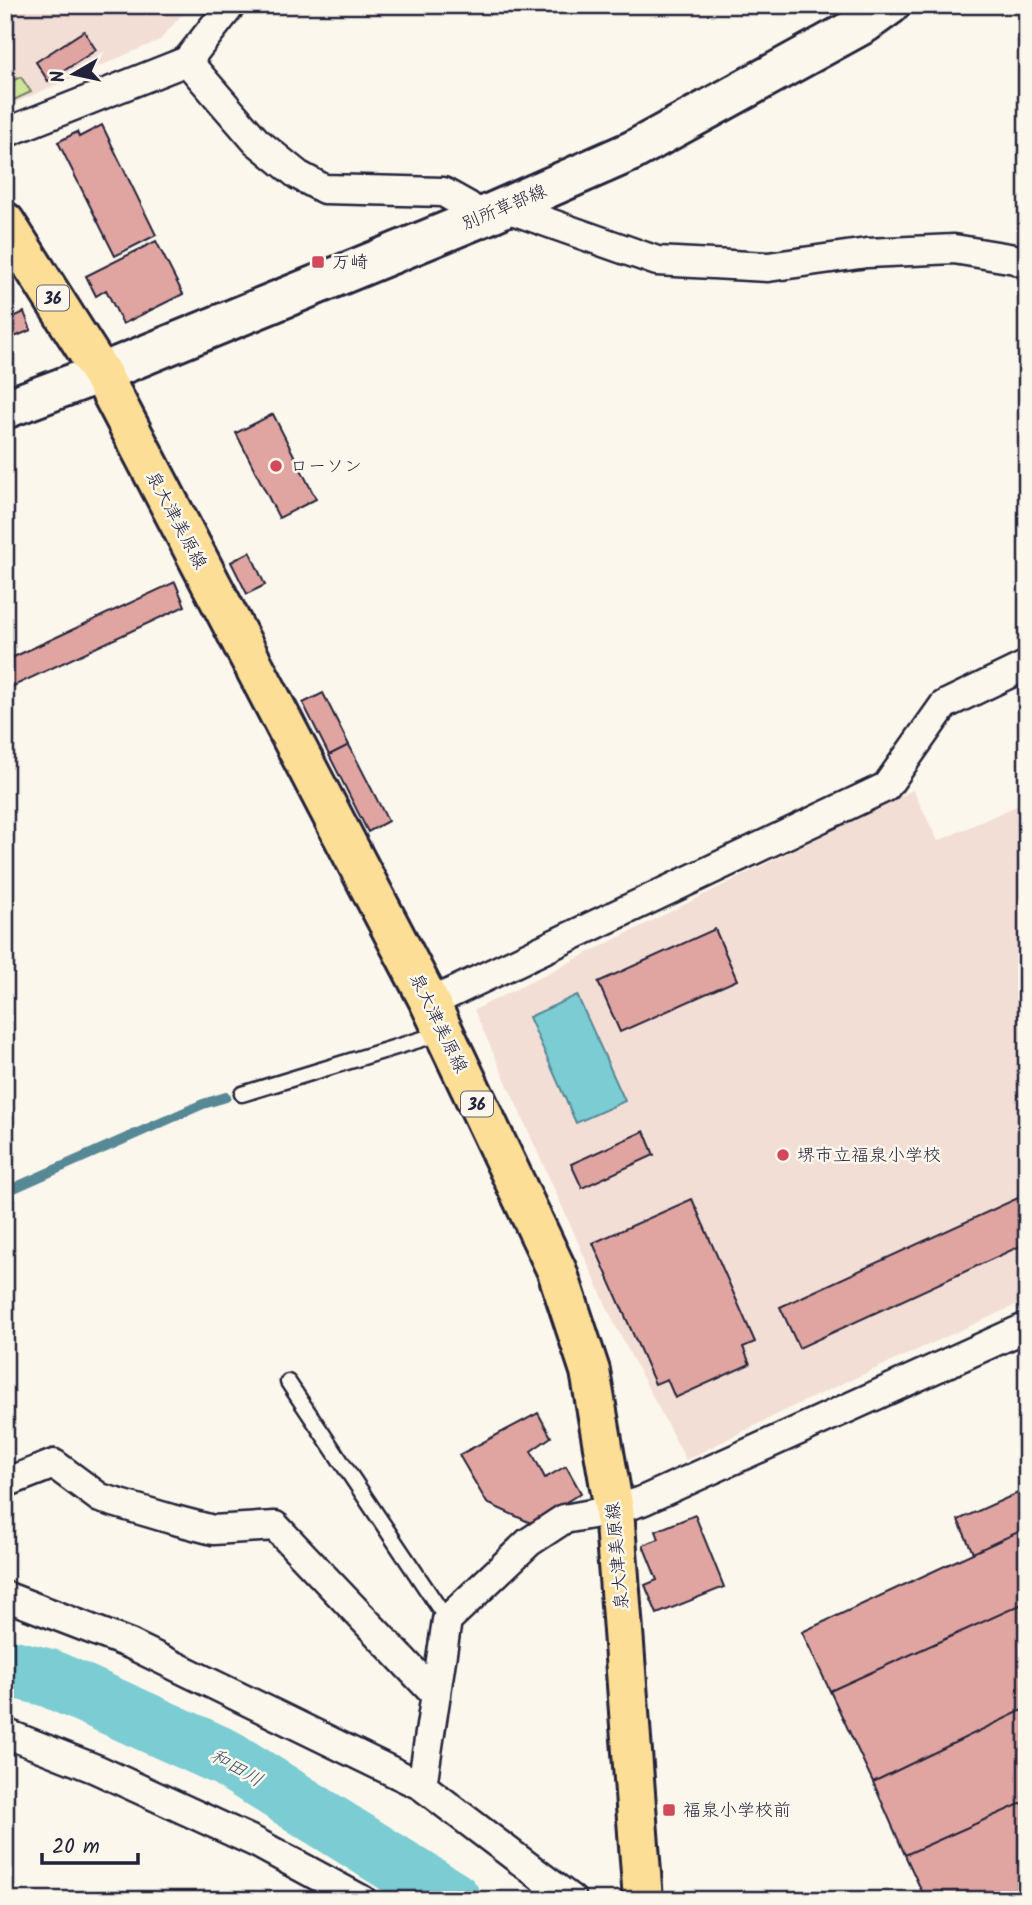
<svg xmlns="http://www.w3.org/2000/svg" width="1032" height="1905" font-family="Kalam,'Klee One',sans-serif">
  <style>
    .built { fill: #f3ded6 }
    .green { fill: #cee49a; stroke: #78836a; stroke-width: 2 }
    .water { fill: #7bccd3; stroke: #578896; stroke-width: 2 }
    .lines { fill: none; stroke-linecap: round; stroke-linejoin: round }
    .stream { stroke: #578896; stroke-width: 10 }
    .river { stroke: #7bccd3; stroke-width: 58 }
    .building { fill: #e0a5a1; stroke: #22223b; stroke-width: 2 }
    .lane-casing { stroke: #22223b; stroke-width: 19 }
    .street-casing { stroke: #22223b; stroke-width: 33 }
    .secondary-casing { stroke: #22223b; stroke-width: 44 }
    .primary-casing { stroke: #22223b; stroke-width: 44 }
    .lane { stroke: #fbf7ec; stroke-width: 14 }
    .street { stroke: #fbf7ec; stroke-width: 28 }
    .secondary { stroke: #fbf7ec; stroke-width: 38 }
    .primary { stroke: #fdde96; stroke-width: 38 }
    .poi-dot { fill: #d1495b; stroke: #fbf7ec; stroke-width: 2.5 }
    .labels { text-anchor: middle; stroke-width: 5; stroke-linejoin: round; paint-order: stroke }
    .shield { fill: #fbf7ec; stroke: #636270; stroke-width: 2 }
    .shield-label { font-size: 16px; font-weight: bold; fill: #22223b }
    .street-label { font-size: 18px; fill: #22223b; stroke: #fbf7ec }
    .poi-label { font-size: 18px; fill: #22223b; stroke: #fbf7ec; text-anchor: start }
    .water-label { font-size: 19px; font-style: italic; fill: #3d5569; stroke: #fbf7ec }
  </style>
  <rect width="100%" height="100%" fill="#fbf7ec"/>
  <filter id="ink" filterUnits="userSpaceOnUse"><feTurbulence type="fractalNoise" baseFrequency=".0143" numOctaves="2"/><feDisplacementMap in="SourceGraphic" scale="14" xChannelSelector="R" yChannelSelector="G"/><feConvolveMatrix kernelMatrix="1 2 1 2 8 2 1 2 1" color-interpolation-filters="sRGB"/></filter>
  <g filter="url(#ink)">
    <path class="built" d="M5,5H190L160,40L5,107Z
      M913,790L938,841L1027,801V1300L798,1404L686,1460L615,1325L474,1010Z"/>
    <path class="green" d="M5,77L9,82L21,77L31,92L5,104Z"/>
    <path class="water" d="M577,995L625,1101L576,1123L529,1017Z"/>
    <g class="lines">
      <path class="stream" d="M5,1192L203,1104L226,1097"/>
      <path class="river" d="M5,1667L49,1678L226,1758L452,1900"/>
    </g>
    <path class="building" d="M84,31L96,50L48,81L36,62Z
      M102,125L156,235L115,256L58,142L77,132L79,137Z
      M156,241L183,294L123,324L106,290L96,296L86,276Z
      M24,312L31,330L5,341V321Z
      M273,414L316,499L279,518L236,433Z
      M250,552L265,585L247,594L231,562Z
      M175,582L185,606L5,690V661Z
      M323,693L349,745L329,755L303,703Z
      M349,745L388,821L368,832L329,755Z
      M715,929L737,980L620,1032L598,982Z
      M644,1131L654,1155L582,1188L571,1164Z
      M1027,1194V1243L799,1348L780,1307Z
      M692,1199L755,1342L743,1347L750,1364L675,1398L667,1379L655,1384L593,1243Z
      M538,1413L551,1437L531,1451L545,1478L566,1466L581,1493L531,1523L487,1503L459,1455Z
      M1027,1489V1528L973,1553L958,1520Z
      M695,1515L724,1587L657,1614L645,1585L657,1580L643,1545L659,1539L656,1531Z
      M1027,1528V1602L830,1691L802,1632Z
      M1027,1602V1708L873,1782L830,1691Z
      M1027,1708V1801L905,1855L873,1782Z
      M1027,1801V1899L926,1900L905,1855Z"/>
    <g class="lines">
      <defs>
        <path id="lane" d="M242,1094L442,1033
          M288,1382L447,1620"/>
        <path id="street" d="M187,61L256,141L298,175L324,189L443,192L468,206L482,217
          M5,133L187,61L231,5
          M504,207L657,261L768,267L867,253L954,249L1015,259L1027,264
          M430,1003L886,787L944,705L1027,665
          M5,1483L54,1464L100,1498L171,1519L213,1530L275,1526L436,1695
          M5,1596L130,1644L422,1786L572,1900
          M5,1733L96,1769L257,1843L362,1900
          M422,1786L447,1620L529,1542L564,1519L614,1510L642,1501L1027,1327"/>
        <path id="secondary" d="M5,409L101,373L482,217L632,151L865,23L890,5"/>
        <path id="primary" d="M5,222L101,373L430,1003L557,1271L590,1371L614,1510L643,1900"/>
      </defs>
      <use href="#lane" class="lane-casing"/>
      <use href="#street" class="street-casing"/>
      <use href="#secondary" class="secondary-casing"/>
      <use href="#primary" class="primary-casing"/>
      <use href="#lane" class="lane"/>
      <use href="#street" class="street"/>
      <use href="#secondary" class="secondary"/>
      <use href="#primary" class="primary"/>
    </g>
  </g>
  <g class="poi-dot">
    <rect x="311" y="255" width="14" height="14" rx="3.5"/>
    <circle cx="276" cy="466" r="7"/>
    <circle cx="783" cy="1155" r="7"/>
    <rect x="662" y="1803" width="14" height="14" rx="3.5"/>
  </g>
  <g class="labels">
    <g class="shield">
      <rect x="37" y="285.5" width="32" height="25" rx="5"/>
      <rect x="461" y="1091.5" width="32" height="25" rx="5"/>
    </g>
    <g class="shield-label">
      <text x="53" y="304">36</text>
      <text x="477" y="1110">36</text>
    </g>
    <g class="street-label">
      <text transform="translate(504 207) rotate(-23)" y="6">別所草部線</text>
      <text transform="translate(177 520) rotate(62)" y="6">泉大津美原線</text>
      <text transform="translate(439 1023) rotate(64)" y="6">泉大津美原線</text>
      <text transform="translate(617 1556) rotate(-95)" y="6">泉大津美原線</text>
    </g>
    <g class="poi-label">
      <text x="332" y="268">万崎</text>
      <text x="290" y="472">ローソン</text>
      <text x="797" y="1161">堺市立福泉小学校</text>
      <text x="683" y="1816">福泉小学校前</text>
    </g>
    <g class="water-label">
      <text transform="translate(237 1767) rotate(30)" y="7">和田川</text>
    </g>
  </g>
  <rect width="1032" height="1905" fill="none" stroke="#fbf7ec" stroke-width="28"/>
  <rect x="14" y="14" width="1004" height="1877" fill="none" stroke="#22223b" stroke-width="2.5" filter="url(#ink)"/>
  <g transform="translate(74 74) rotate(261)" stroke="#fbf7ec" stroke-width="5" paint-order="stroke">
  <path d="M0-5L12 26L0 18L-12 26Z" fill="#22223b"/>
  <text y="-10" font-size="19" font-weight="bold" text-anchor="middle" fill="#22223b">N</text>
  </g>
  <path d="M42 1853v10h96v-10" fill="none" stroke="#22223b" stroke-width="3.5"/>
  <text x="52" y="1853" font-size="21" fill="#22223b" stroke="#fbf7ec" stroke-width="5" paint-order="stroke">20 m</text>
</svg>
